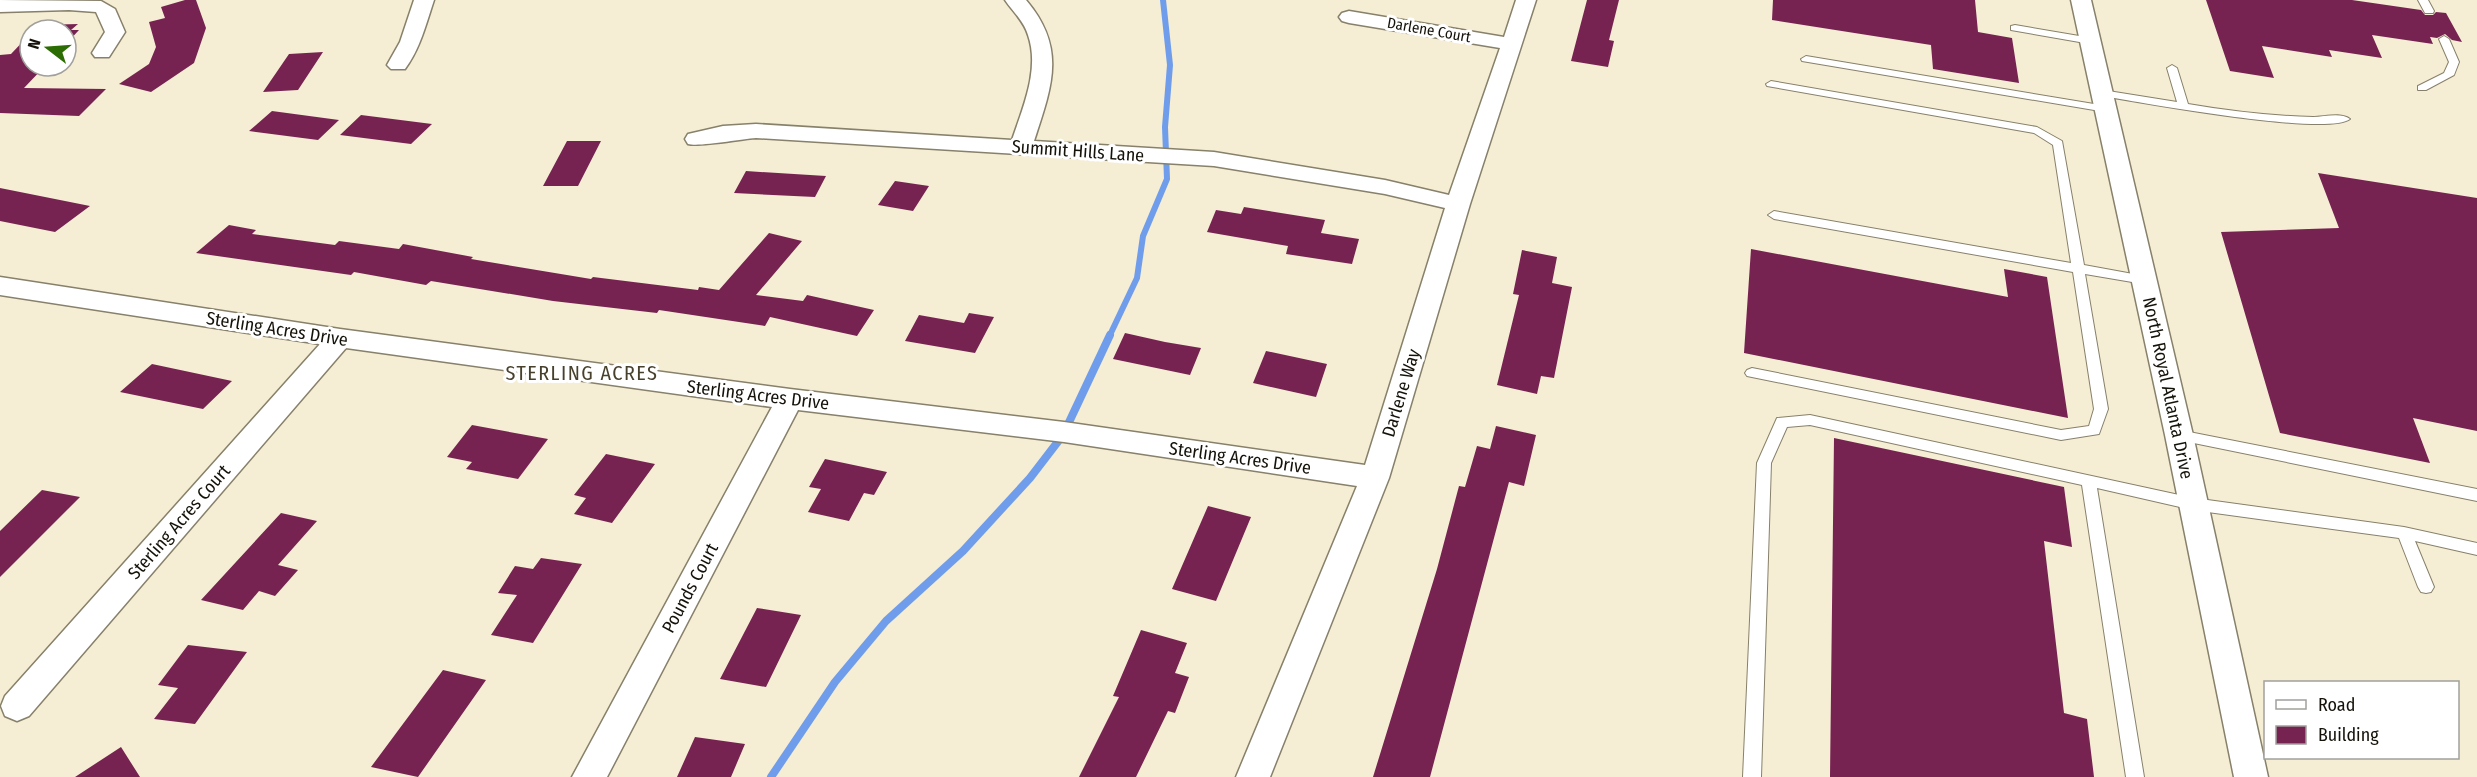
<svg xmlns="http://www.w3.org/2000/svg" width="2477" height="777" font-family="'Fira Sans Condensed',sans-serif">
  <style>
    .lines { fill: none; stroke-linecap: round; stroke-linejoin: round }
    .stream-far1 { stroke: #6f9deb; stroke-width: 6 }
    .stream { stroke: #6f9deb; stroke-width: 8 }
    .building { fill: #762352 }
    .lane-casing { stroke: #87806a; stroke-width: 2 }
    .street-casing { stroke: #87806a; stroke-width: 3 }
    .lane { fill: #fff; fill-rule: evenodd }
    .street { fill: #fff; fill-rule: evenodd }
    .labels { text-anchor: middle; stroke-width: 6; stroke-linejoin: round; paint-order: stroke }
    .far-street-label { font-size: 15px; fill: #141209; stroke: #fff }
    .street-label { font-size: 18px; fill: #141209; stroke: #fff }
    .neighbourhood-label { font-size: 20px; letter-spacing: 1.5px; fill: #47402c; stroke: #fff }
  </style>
  <rect width="100%" height="100%" fill="#f5edd4"/>
  <g class="lines">
    <path class="stream-far1" d="M1109,337L1137,278L1143,236L1167,179L1165,127L1170,65L1163,0"/>
    <path class="stream" d="M771,777L835,682L886,621L963,551L1030,478L1063,435L1110,335"/>
  </g>
  <path class="building" d="M185,0H196L206,28L194,63L151,92L119,84L149,64L156,47L149,22L165,18L161,7Z
    M1587,0H1619L1609,40L1614,41L1608,67L1571,61Z
    M1773,0H1975L1978,32L2012,38L2019,83L1933,69L1931,45L1772,20Z
    M2206,0H2352L2421,10L2425,15H2433L2436,12L2446,13L2462,42L2452,40L2445,34L2437,38L2430,37L2433,44L2372,35L2382,58L2329,50L2332,57L2262,46L2274,78L2230,71Z
    M78,24L71,30H79L66,44V30H34L40,25Z
    M30,34V66H45L24,88L106,89L79,116L0,113V55L11,54Z
    M323,52L298,90L263,92L289,54Z
    M272,111L339,120L318,140L249,131Z
    M361,115L432,124L411,144L340,135Z
    M567,141H601L578,186H543Z
    M746,171L826,176L815,197L734,193Z
    M2318,173L2477,198V431L2413,418L2430,463L2280,433L2221,232L2339,228Z
    M895,181L929,186L913,211L878,205Z
    M0,188L90,206L55,232L0,221Z
    M1244,207L1325,220L1321,233L1359,239L1352,264L1286,254L1288,246L1207,232L1216,210L1241,214Z
    M229,225L256,230L252,234L335,245L339,241L399,249L403,244L473,257L471,259L591,279L593,277L698,290L699,287L719,290L769,233L802,241L756,295L803,301L807,295L874,310L857,336L770,317L765,326L659,310L657,313L553,301L431,281L426,285L354,272L351,275L196,253Z
    M1751,249L2008,297L2004,269L2047,277L2068,418L1744,353Z
    M1522,250L1557,257L1552,283L1572,287L1554,378L1541,376L1537,394L1497,385L1519,295L1513,294Z
    M969,313L994,317L975,353L905,341L919,315L964,323Z
    M1125,333L1165,342L1201,348L1190,375L1113,359Z
    M1266,351L1327,364L1316,397L1253,383Z
    M152,364L232,381L203,409L120,392Z
    M472,425L548,439L518,479L466,469L472,462L447,457Z
    M1496,426L1536,435L1524,486L1509,482L1430,777H1373L1437,569L1459,486L1465,487L1477,446L1490,449Z
    M1834,438L2064,487L2072,547L2044,541L2064,713L2087,719L2094,777H1830Z
    M606,454L655,464L612,523L574,514L586,498L574,495Z
    M825,459L887,472L874,495L864,493L849,521L808,512L821,489L809,487Z
    M42,490L80,497L0,577V531Z
    M1208,506L1251,517L1216,601L1172,589Z
    M281,513L317,521L278,565L298,570L275,596L259,591L243,610L201,600Z
    M541,558L582,564L533,643L491,635L517,595L498,593L515,566L533,569Z
    M757,608L801,615L766,687L720,679Z
    M1141,630L1187,643L1175,673L1189,677L1175,713L1168,711L1136,777H1079L1119,697L1113,696Z
    M188,645L247,652L195,724L154,719L178,688L158,685Z
    M443,670L486,680L418,777L371,767Z
    M695,737L745,744L731,777H677Z
    M121,747L140,777H75Z"/>
  <g class="lines">
    <defs>
      <path id="lane" d="M2418,0H2428L2434,11L2433,13H2425Z
        M2015,25L2091,38L2096,41L2091,44L2011,30V26Z
        M2444,36L2449,39L2459,62L2454,75L2426,90H2418V86L2444,73L2449,62L2439,39Z
        M1806,56L2106,106L2111,109L2106,112L1802,61L1801,59Z
        M2172,65L2177,68L2188,104C2229,111 2271,116 2313,117C2324,117 2341,112 2350,119C2327,137 2139,102 2102,96L2097,93L2102,90L2177,102L2167,68Z
        M1771,81L2037,127L2062,141L2084,265L2144,276L2150,280L2144,284L2085,274L2108,409L2099,434L2061,440L1747,376L1745,373L1747,370L1752,368L2061,430L2089,426L2094,409L2073,272L1774,219L1768,215L1774,211L2071,263L2053,145L2034,133L1767,86L1766,84Z
        M1810,415L2193,498L2404,527L2477,543V555L2415,541L2434,587L2431,592L2426,593L2421,592L2418,587L2399,538L2193,510L2097,488L2144,777H2126L2082,485L1810,425L1787,427L1771,463L1761,777H1743L1757,463L1777,418Z
        M2179,430L2477,489V501L2174,439L2172,435L2174,431Z"/>
      <path id="street" d="M0,0L101,1L115,9L125,32L109,57H95L92,53L105,32L96,12L69,10L0,12Z
        M414,0H434C426,24 420,49 405,69H391L387,65L400,42Z
        M1005,0H1026C1067,48 1052,86 1034,141L1214,152L1385,180L1449,195L1500,48L1349,23L1342,21L1339,17L1342,13L1349,11L1504,37L1516,0H1536L1470,204L1389,478L1270,777H1236L1357,486L1064,442L798,410L607,777H572L772,407L346,348L29,716L17,721L5,716L1,706L5,696L320,344L0,295V277L340,329L790,389L1064,422L1365,465L1445,208L1385,194L1214,166L756,138C740,139 700,147 688,144L685,139L688,134L723,126L756,124L1012,140C1023,107 1040,69 1028,35C1024,21 1013,12 1005,0Z
        M2071,0H2091L2193,435L2268,777H2234L2165,435Z"/>
    </defs>
    <use href="#lane" class="lane-casing"/>
    <use href="#street" class="street-casing"/>
    <use href="#lane" class="lane"/>
    <use href="#street" class="street"/>
  </g>
  <g class="labels">
    <g class="far-street-label">
      <text transform="translate(1429 30) rotate(10)" y="5">Darlene Court</text>
    </g>
    <g class="street-label">
      <text transform="translate(1078 151) rotate(4)" y="6">Summit Hills Lane</text>
      <text transform="translate(277 329) rotate(9)" y="6">Sterling Acres Drive</text>
      <text transform="translate(2168 388) rotate(78)" y="6">North Royal Atlanta Drive</text>
      <text transform="translate(1401 393) rotate(-73)" y="6">Darlene Way</text>
      <text transform="translate(758 395) rotate(7)" y="6">Sterling Acres Drive</text>
      <text transform="translate(1240 458) rotate(8)" y="6">Sterling Acres Drive</text>
      <text transform="translate(179 522) rotate(-49)" y="6">Sterling Acres Court</text>
      <text transform="translate(690 588) rotate(-62)" y="6">Pounds Court</text>
    </g>
    <g class="neighbourhood-label">
      <text x="582" y="380">STERLING ACRES</text>
    </g>
  </g>
  <rect x="2264" y="681" width="195" height="78" fill="#ffffff" stroke="#a1a09d" stroke-width="1.5"/>
  <rect x="2276" y="700" width="30" height="9" fill="#ffffff" stroke="#a1a09d" stroke-width="1.5"/>
  <text x="2318" y="711" font-size="18" fill="#141209">Road</text>
  <rect x="2276" y="726" width="30" height="18" fill="#762352" stroke="#a1a09d" stroke-width="1.5"/>
  <text x="2318" y="741" font-size="18" fill="#141209">Building</text>
  <g transform="translate(48 48) rotate(287)"><circle r="28" fill="#ffffff" stroke="#a1a09d" stroke-width="1.5"/>
  <path d="M0-4.5L10 22L0 15L-10 22Z" fill="#2c6d03"/>
  <text y="-9" font-size="16" font-weight="bold" text-anchor="middle" fill="#141209">N</text>
  </g>
</svg>
